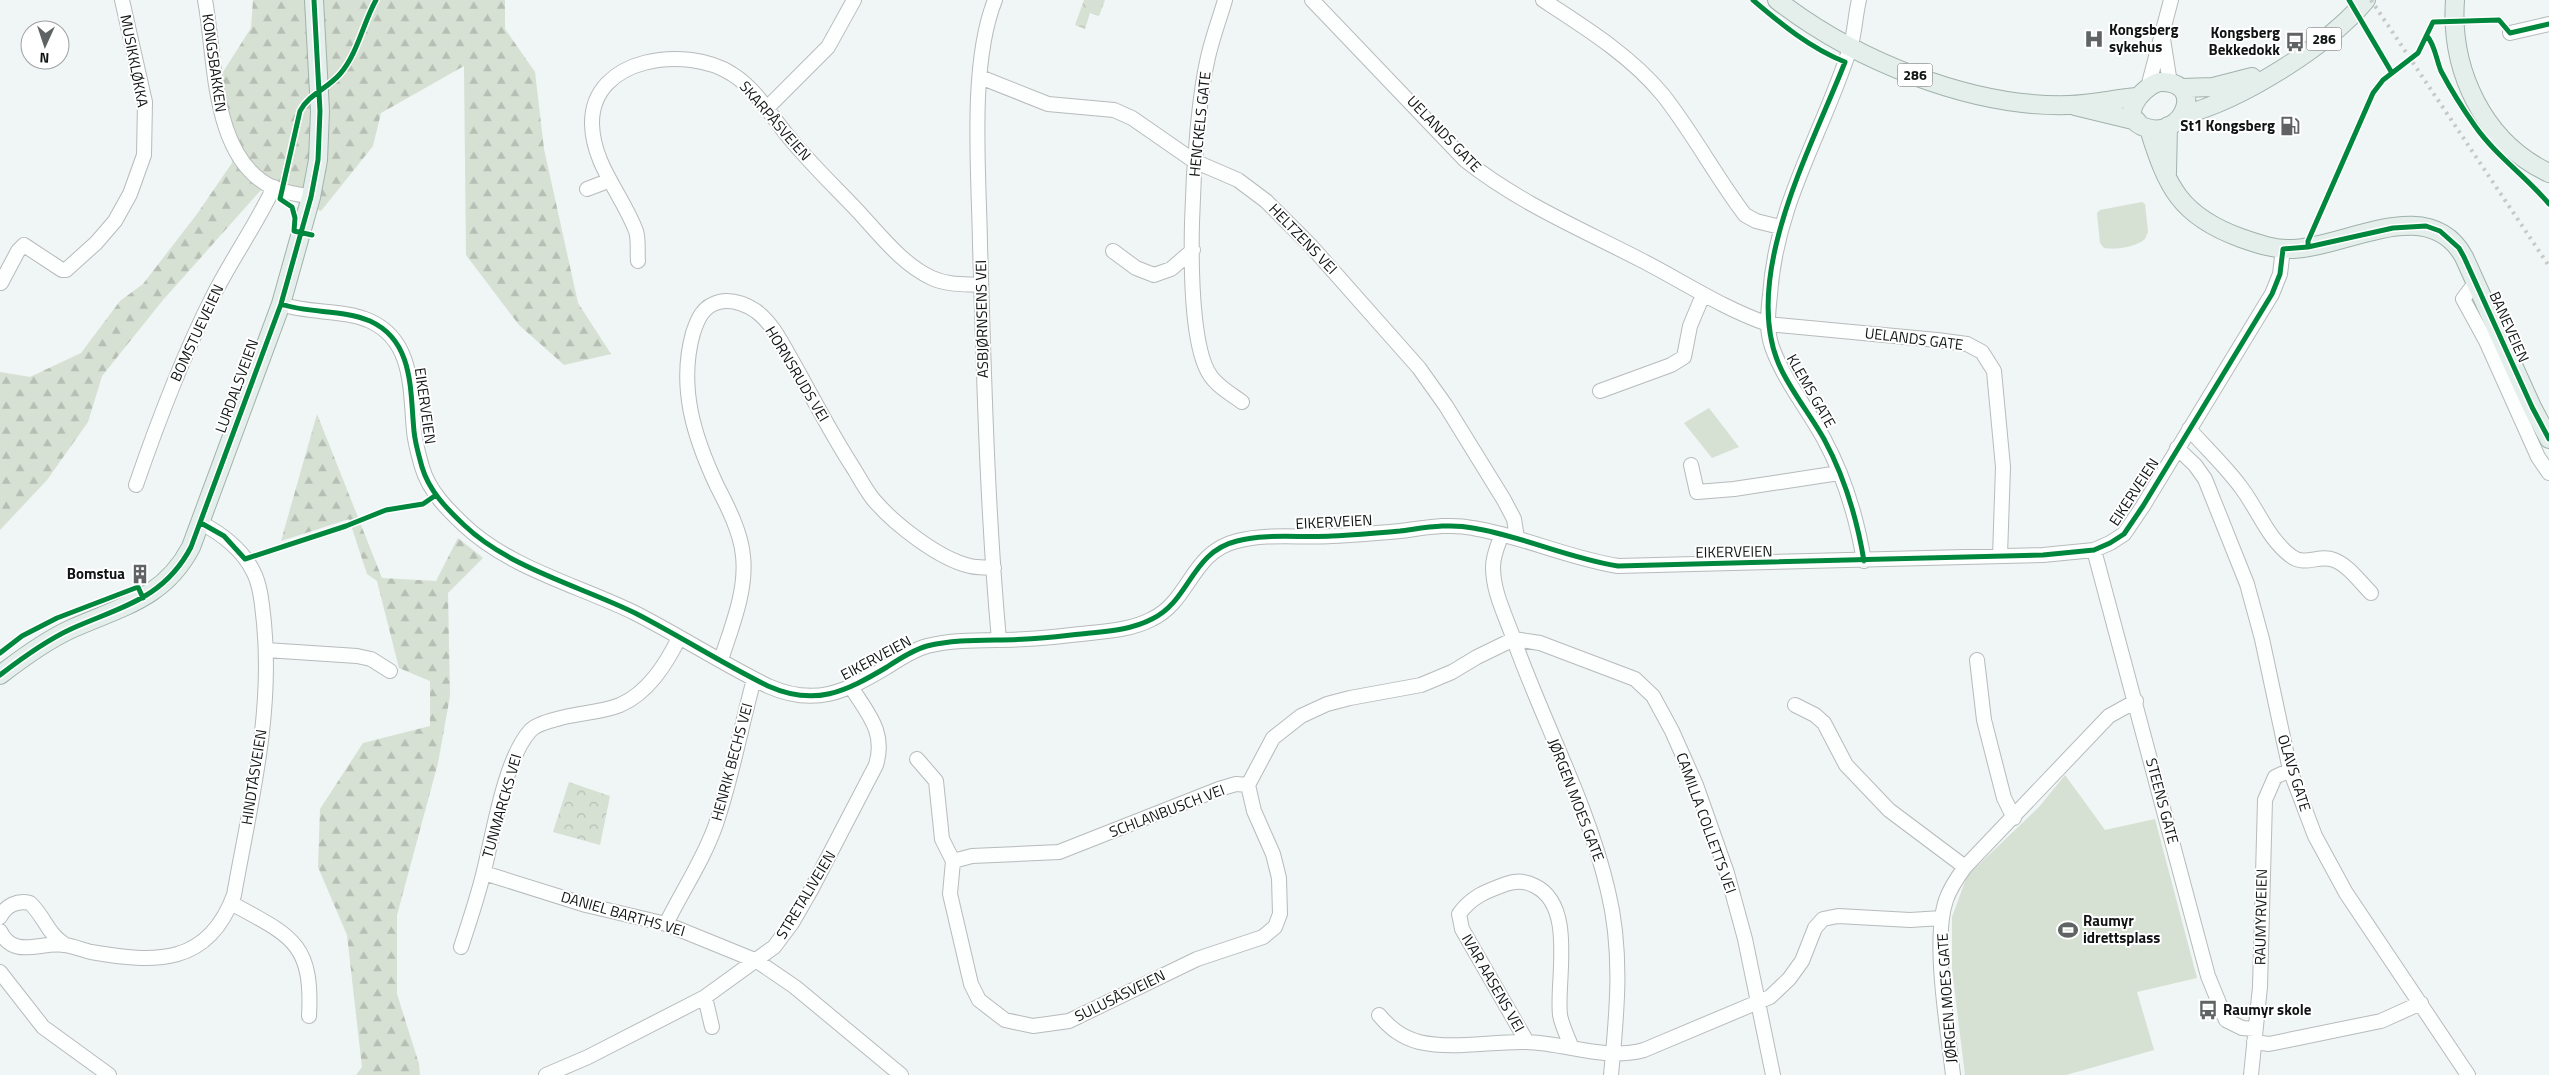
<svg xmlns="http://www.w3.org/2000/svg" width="2549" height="1075" font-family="'Titillium Web',sans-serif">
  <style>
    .forest { fill: url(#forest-firs) }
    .park { fill: url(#park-crowns) }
    .pitch { fill: #d6e0d3 }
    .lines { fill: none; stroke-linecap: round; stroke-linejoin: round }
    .minor-casing { stroke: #b7bbbb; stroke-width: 16 }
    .major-casing { stroke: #a0b2ab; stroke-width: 20 }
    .minor { stroke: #fdfefe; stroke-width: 14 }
    .major { stroke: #e4eeea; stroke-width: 18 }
    .rail { stroke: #c7c8c8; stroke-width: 4; stroke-dasharray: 2.5 5; stroke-linecap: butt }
    .cycleway-casing { stroke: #fff; stroke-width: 8 }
    .cycleway { stroke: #00873e; stroke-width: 5 }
    .labels { text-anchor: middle; stroke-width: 4; stroke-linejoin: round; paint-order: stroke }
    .shield { fill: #fff; stroke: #585a5a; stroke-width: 1 }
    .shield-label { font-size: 14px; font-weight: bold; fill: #111414 }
    .poi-label { font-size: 15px; font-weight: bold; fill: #111414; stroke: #fff; text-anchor: start }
    .street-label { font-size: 15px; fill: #111414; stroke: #fff }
  </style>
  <defs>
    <pattern id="forest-firs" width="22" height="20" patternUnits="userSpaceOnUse" patternTransform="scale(1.25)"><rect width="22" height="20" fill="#d6e0d3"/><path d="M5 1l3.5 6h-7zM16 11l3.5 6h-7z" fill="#b7bfb4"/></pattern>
    <pattern id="park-crowns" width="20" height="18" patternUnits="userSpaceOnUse" patternTransform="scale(1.25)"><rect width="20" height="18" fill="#d6e0d3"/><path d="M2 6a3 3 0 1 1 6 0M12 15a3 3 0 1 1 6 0" fill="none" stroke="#b7bfb4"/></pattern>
  </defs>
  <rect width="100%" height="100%" fill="#f0f5f5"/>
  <path class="forest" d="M253,0H505V29L535,72L544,149L578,303L611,354L564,365L519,325L466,255L464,66L381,113L373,146L321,211L261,190L163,300L102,376L88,422L47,480L0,530V372L30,377L81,353L120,301L143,284L197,214L232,163L223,72L251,28Z
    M317,414L382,578L436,581L458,538L483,558L448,593L450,696L438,763L397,915V994L419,1064L420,1075H356L362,1067L347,935L318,867L320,809L363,743L430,726V681L399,668L377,581L367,574L349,519L281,541Z"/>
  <path class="park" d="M1084,0H1105L1099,16L1090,13L1085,29L1075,25Z
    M569,782L610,796L600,845L553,832Z"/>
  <path class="pitch" d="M2142,202L2145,204L2148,232L2145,239C2136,247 2116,250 2104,248L2100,243L2097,213L2100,210Z
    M1709,408L1739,447L1712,458L1684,423Z
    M2065,775L2105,830L2155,819L2197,978L2137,992L2154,1050L2066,1075H1965L1952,969V917L1967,876L2039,807Z"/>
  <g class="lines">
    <defs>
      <path id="minor" d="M205,0C216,57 210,159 274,188C285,193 299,194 311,197
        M995,0C969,65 979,173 980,244C984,376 987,508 999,640
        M1225,0C1219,21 1211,41 1207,62C1194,119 1179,329 1210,375C1217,386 1231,394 1242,402
        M1312,0L1465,160C1519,203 1581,229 1641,260C1684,282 1722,308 1768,324L1937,340L1967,344L1982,352L1994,371L2003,467L2000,556
        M1543,0C1586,28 1631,56 1663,95C1693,133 1716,177 1745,215L1756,221L1780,227
        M1859,0C1855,16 1855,33 1850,48C1823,133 1776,203 1770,295C1768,312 1766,330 1772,347C1784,380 1807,408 1824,439C1844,476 1857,519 1864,561
        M2510,33L2549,24
        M2163,39L2170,83
        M980,77L1048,104L1114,110L1132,118L1194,161L1238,180L1266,201L1311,246L1419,368L1446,406L1504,500L1514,519L1517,538
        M2148,87L2171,0
        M767,108L828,47L854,0
        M587,189L608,181
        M1113,251L1136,268L1154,275L1171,269L1193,250
        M638,261C637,252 639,240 636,231C622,194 593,165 592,124C591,56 688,45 732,74C756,89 769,113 787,135C808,161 831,183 854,207C877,231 901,264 932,278C947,285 964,284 980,285
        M1,283L18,251L24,245L62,270H66L96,243L115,221L130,194L144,155L145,102L122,0
        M2475,283L2463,299L2486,341L2538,457L2549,473
        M281,304C310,314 342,309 370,321C414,341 410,390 414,431C415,443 419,456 422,467C429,491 447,509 464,525C509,568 580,586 635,613C680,636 723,664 768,686C815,707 845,692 887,667C899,659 913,650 927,646C959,638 994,641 1027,639C1048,638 1069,635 1090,633C1111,631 1133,629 1152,619C1190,601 1191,552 1237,541C1267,533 1301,538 1332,536C1355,535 1378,533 1400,531C1424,528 1449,523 1473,528C1522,536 1568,558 1618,566L2043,555L2094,550L2110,543L2124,534L2143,506L2272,294L2280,274L2283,249
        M1600,391L1671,365L1684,357L1690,326L1703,295
        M2189,429C2206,448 2225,466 2240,486C2258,509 2267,538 2291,556C2305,567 2319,554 2334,560C2348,565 2360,582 2371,593
        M2177,448L2195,465L2205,479L2247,584L2262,639L2290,770L2315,836L2346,893L2468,1075
        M1691,465L1697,492L1734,489L1839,473
        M136,485C158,421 182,358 212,298C231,260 256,225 274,187
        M1502,534C1498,545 1493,555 1493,567C1493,594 1507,618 1515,643C1545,726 1588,805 1608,891C1623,952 1617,1013 1611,1075
        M2094,550L2208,976L2226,1020L2242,1028L2255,1029
        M266,650L357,656L371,659L390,671
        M721,660C731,628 747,591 743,556C741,533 728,507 717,486C694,437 678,387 693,333C698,318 703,306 719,302C732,299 745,304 756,311C772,323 782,343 791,359C812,396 831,434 854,469C860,479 866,490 873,499C894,524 939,559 970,566C978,568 986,567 994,568
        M1977,660L1984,720L2004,798L2014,818
        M1795,705L1815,715L1824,723L1846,765L1889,810L1965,867
        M917,759L936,781L942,839L953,861L950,894L971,984L979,1000L1005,1020L1033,1026L1069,1021L1197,959L1263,937L1275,927L1280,914L1279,878L1273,854L1254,811L1248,785
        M1248,785L1273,738L1301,716L1327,704L1350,698L1421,685L1452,672L1477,657L1514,639L1540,643L1635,679L1653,696L1672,731L1696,785L1727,873L1745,939L1773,1075
        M953,861L972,856L1059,852L1219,789L1236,784L1248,785
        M484,873L586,905L666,924L757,961L795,987L901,1075
        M231,903C291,936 313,942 309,1016
        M0,917C6,905 18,900 30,903C44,916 48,934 64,944
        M666,924C682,891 704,859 716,824C732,777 741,727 754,679
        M0,931C14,960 41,941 65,945C74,946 82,950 91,952C155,963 208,966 234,895C250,805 273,715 264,623C262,606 261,586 253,571C242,549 222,534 201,523
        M461,947C469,923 477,899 483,875C493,836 504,760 530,731C535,725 549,721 557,719C577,713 600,713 620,705C648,693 666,664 679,638
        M0,972L43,1027L109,1075
        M705,997L712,1027
        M1379,1015C1390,1028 1401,1037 1419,1042C1454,1050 1491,1041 1526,1042C1567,1043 1604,1061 1644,1050L1770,997L1789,979L1802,961L1815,928L1823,919L1838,916L1910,920L1942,918
        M1527,1042L1462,929L1459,914C1472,896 1487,891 1506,884C1517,880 1526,881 1535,886C1576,906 1556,981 1560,1015C1562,1026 1568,1038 1572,1048
        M2254,1042L2269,1044L2381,1021L2421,1003
        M546,1075L588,1057L705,997L774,947L792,923L811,890L876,765C886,732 868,714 851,687
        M1953,1075C1948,1030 1932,941 1946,900C1950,888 1957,878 1965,867L2109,716L2136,701
        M2251,1075L2260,987L2265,800L2275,777L2290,770"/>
      <path id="major" d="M1777,0C1854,60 1971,108 2069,105C2092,104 2115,99 2137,97
        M2455,0C2450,70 2483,142 2549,173
        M2159,82C2207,80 2184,139 2147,128C2116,119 2140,88 2159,82Z
        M2181,88L2213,87L2252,77
        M2075,106L2137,121
        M2183,115C2241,100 2328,46 2366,0
        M2149,129C2167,187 2180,216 2241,238C2258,244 2276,250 2293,249C2346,247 2429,193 2464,257L2532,407L2549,439
        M2167,173L2168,126
        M0,675C22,658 45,641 71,629C120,607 164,599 191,547L281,304L311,197L318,160L320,111L314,0"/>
    </defs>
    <use href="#minor" class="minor-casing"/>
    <use href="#major" class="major-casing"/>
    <use href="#minor" class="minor"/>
    <use href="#major" class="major"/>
    <path class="rail" d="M2371,0L2549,266"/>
    <defs>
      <path id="cycleway" d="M1753,0C1781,24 1810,48 1845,62C1812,147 1737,282 1782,371C1794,395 1811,416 1824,439C1844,476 1857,519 1864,561
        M2349,0L2392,73
        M2427,36C2435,45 2436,59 2441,71C2451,90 2463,109 2475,126C2496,156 2526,176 2549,204
        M312,235L294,231L295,218L292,207L280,199L300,111C308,95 328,88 340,74C358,53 363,23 376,0
        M2308,247V241L2373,93L2383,80L2418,53L2433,22L2499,20L2510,33L2549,24
        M281,304C310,314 342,309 370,321C414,341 410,390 414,431C415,443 419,456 422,467C429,491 447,509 464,525C509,568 580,586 635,613C680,636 723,664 768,686C815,707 845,692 887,667C899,659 913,650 927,646C959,638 994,641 1027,639C1048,638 1069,635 1090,633C1111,631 1133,629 1152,619C1190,601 1191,552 1237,541C1267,533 1301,538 1332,536C1355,535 1378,533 1400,531C1424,528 1449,523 1473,528C1522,536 1568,558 1618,566L2043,555L2094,550L2110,543L2124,534L2143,506L2272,294L2280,274L2283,249L2308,247L2393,228L2426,226L2440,231L2459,248L2464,257L2532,407L2549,439
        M201,523L224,536L245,559L346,526L386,510L423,504L436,495
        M0,653L22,636L57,618L138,587L143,598
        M0,675C22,658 45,641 71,629C120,607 164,599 191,547L281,304L311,197L318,160L320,111L314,0"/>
    </defs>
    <use href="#cycleway" class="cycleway-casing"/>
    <use href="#cycleway" class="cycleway"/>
  </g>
  <defs>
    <symbol id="hospital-bare" viewBox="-9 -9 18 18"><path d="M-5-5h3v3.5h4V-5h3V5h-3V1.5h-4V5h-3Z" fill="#5f6363" stroke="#fff" stroke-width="2.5" paint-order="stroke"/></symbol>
    <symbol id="bus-bare" viewBox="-9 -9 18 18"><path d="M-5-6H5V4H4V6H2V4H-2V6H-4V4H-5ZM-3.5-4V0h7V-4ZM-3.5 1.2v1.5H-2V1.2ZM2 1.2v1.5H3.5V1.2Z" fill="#5f6363" stroke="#fff" stroke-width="2.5" paint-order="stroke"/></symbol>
    <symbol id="fuel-bare" viewBox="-9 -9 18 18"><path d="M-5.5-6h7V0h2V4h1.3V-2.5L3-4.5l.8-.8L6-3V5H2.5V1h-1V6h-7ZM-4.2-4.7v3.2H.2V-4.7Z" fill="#5f6363" stroke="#fff" stroke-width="2.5" paint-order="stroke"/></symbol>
    <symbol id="building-bare" viewBox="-9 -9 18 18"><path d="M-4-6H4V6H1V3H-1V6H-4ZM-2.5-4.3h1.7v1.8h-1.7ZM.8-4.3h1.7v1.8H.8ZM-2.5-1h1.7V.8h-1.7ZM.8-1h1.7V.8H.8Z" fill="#5f6363" stroke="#fff" stroke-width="2.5" paint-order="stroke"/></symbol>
    <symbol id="stadium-bare" viewBox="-9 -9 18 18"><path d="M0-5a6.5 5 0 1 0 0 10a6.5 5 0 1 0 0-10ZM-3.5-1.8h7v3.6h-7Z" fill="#5f6363" stroke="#fff" stroke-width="2.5" paint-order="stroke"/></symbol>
  </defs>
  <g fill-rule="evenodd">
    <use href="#hospital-bare" x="2080" y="25" width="28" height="28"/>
    <use href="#bus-bare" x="2281" y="28" width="28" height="28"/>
    <use href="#fuel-bare" x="2276" y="112" width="28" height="28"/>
    <use href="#building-bare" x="126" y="560" width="28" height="28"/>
    <use href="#stadium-bare" x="2054" y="916" width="28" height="28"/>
    <use href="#bus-bare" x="2194" y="996" width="28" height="28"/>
  </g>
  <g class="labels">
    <g class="shield">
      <rect x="2306.5" y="27.5" width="35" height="23" rx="4"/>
      <rect x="1897.5" y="63.5" width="35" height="23" rx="4"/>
    </g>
    <g class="shield-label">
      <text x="2324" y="44">286</text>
      <text x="1915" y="80">286</text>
    </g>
    <g class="poi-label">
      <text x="2109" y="35">Kongsberg<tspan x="2109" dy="17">sykehus</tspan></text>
      <text x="2280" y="38" text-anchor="end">Kongsberg<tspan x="2280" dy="17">Bekkedokk</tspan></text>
      <text x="2275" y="131" text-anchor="end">St1 Kongsberg</text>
      <text x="125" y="579" text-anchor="end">Bomstua</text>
      <text x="2083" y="926">Raumyr<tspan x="2083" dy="17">idrettsplass</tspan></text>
      <text x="2223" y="1015">Raumyr skole</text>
    </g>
    <g class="street-label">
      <text transform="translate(134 61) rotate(79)" y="5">MUSIKKLØKKA</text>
      <text transform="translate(214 63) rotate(82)" y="5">KONGSBAKKEN</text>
      <text transform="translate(775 121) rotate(49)" y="5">SKARPÅSVEIEN</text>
      <text transform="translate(1200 124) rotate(-84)" y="5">HENCKELS GATE</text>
      <text transform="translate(1444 134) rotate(46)" y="5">UELANDS GATE</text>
      <text transform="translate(1303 239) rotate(46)" y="5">HELTZENS VEI</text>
      <text transform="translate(982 319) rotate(-91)" y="5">ASBJØRNSENS VEI</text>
      <text transform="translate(2509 327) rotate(66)" y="5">BANEVEIEN</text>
      <text transform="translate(197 333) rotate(-65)" y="5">BOMSTUEVEIEN</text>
      <text transform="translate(1914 339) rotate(7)" y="5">UELANDS GATE</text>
      <text transform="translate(797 374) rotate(59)" y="5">HORNSRUDS VEI</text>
      <text transform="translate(237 386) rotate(-70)" y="5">LURDALSVEIEN</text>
      <text transform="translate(1811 391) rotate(60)" y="5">KLEMS GATE</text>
      <text transform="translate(425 406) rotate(82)" y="5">EIKERVEIEN</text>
      <text transform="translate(2134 492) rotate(-57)" y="5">EIKERVEIEN</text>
      <text transform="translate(1334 522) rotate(-3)" y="5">EIKERVEIEN</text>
      <text transform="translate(1734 552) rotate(-1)" y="5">EIKERVEIEN</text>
      <text transform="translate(876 658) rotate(-28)" y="5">EIKERVEIEN</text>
      <text transform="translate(732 762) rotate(-75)" y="5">HENRIK BECHS VEI</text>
      <text transform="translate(2294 773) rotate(73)" y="5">OLAVS GATE</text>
      <text transform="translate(254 777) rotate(-81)" y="5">HINDTÅSVEIEN</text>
      <text transform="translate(1576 800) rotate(69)" y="5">JØRGEN MOES GATE</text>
      <text transform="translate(2162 801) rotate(75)" y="5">STEENS GATE</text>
      <text transform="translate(502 806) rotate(-74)" y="5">TUNMARCKS VEI</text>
      <text transform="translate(1167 811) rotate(-21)" y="5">SCHLANBUSCH VEI</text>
      <text transform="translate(1706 823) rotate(70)" y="5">CAMILLA COLLETTS VEI</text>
      <text transform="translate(806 895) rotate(-59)" y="5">STRETALIVEIEN</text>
      <text transform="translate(623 914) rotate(16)" y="5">DANIEL BARTHS VEI</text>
      <text transform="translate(2261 917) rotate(-89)" y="5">RAUMYRVEIEN</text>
      <text transform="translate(1493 983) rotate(60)" y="5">IVAR AASENS VEI</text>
      <text transform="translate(1120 996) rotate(-26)" y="5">SULUSÅSVEIEN</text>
      <text transform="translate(1947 998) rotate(-94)" y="5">JØRGEN MOES GATE</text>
    </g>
  </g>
  <g transform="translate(45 45) rotate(183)"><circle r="24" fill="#ffffff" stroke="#a0a1a1"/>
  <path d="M0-4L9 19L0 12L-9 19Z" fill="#5f6363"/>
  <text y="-8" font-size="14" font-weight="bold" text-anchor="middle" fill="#111414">N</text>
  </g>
</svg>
